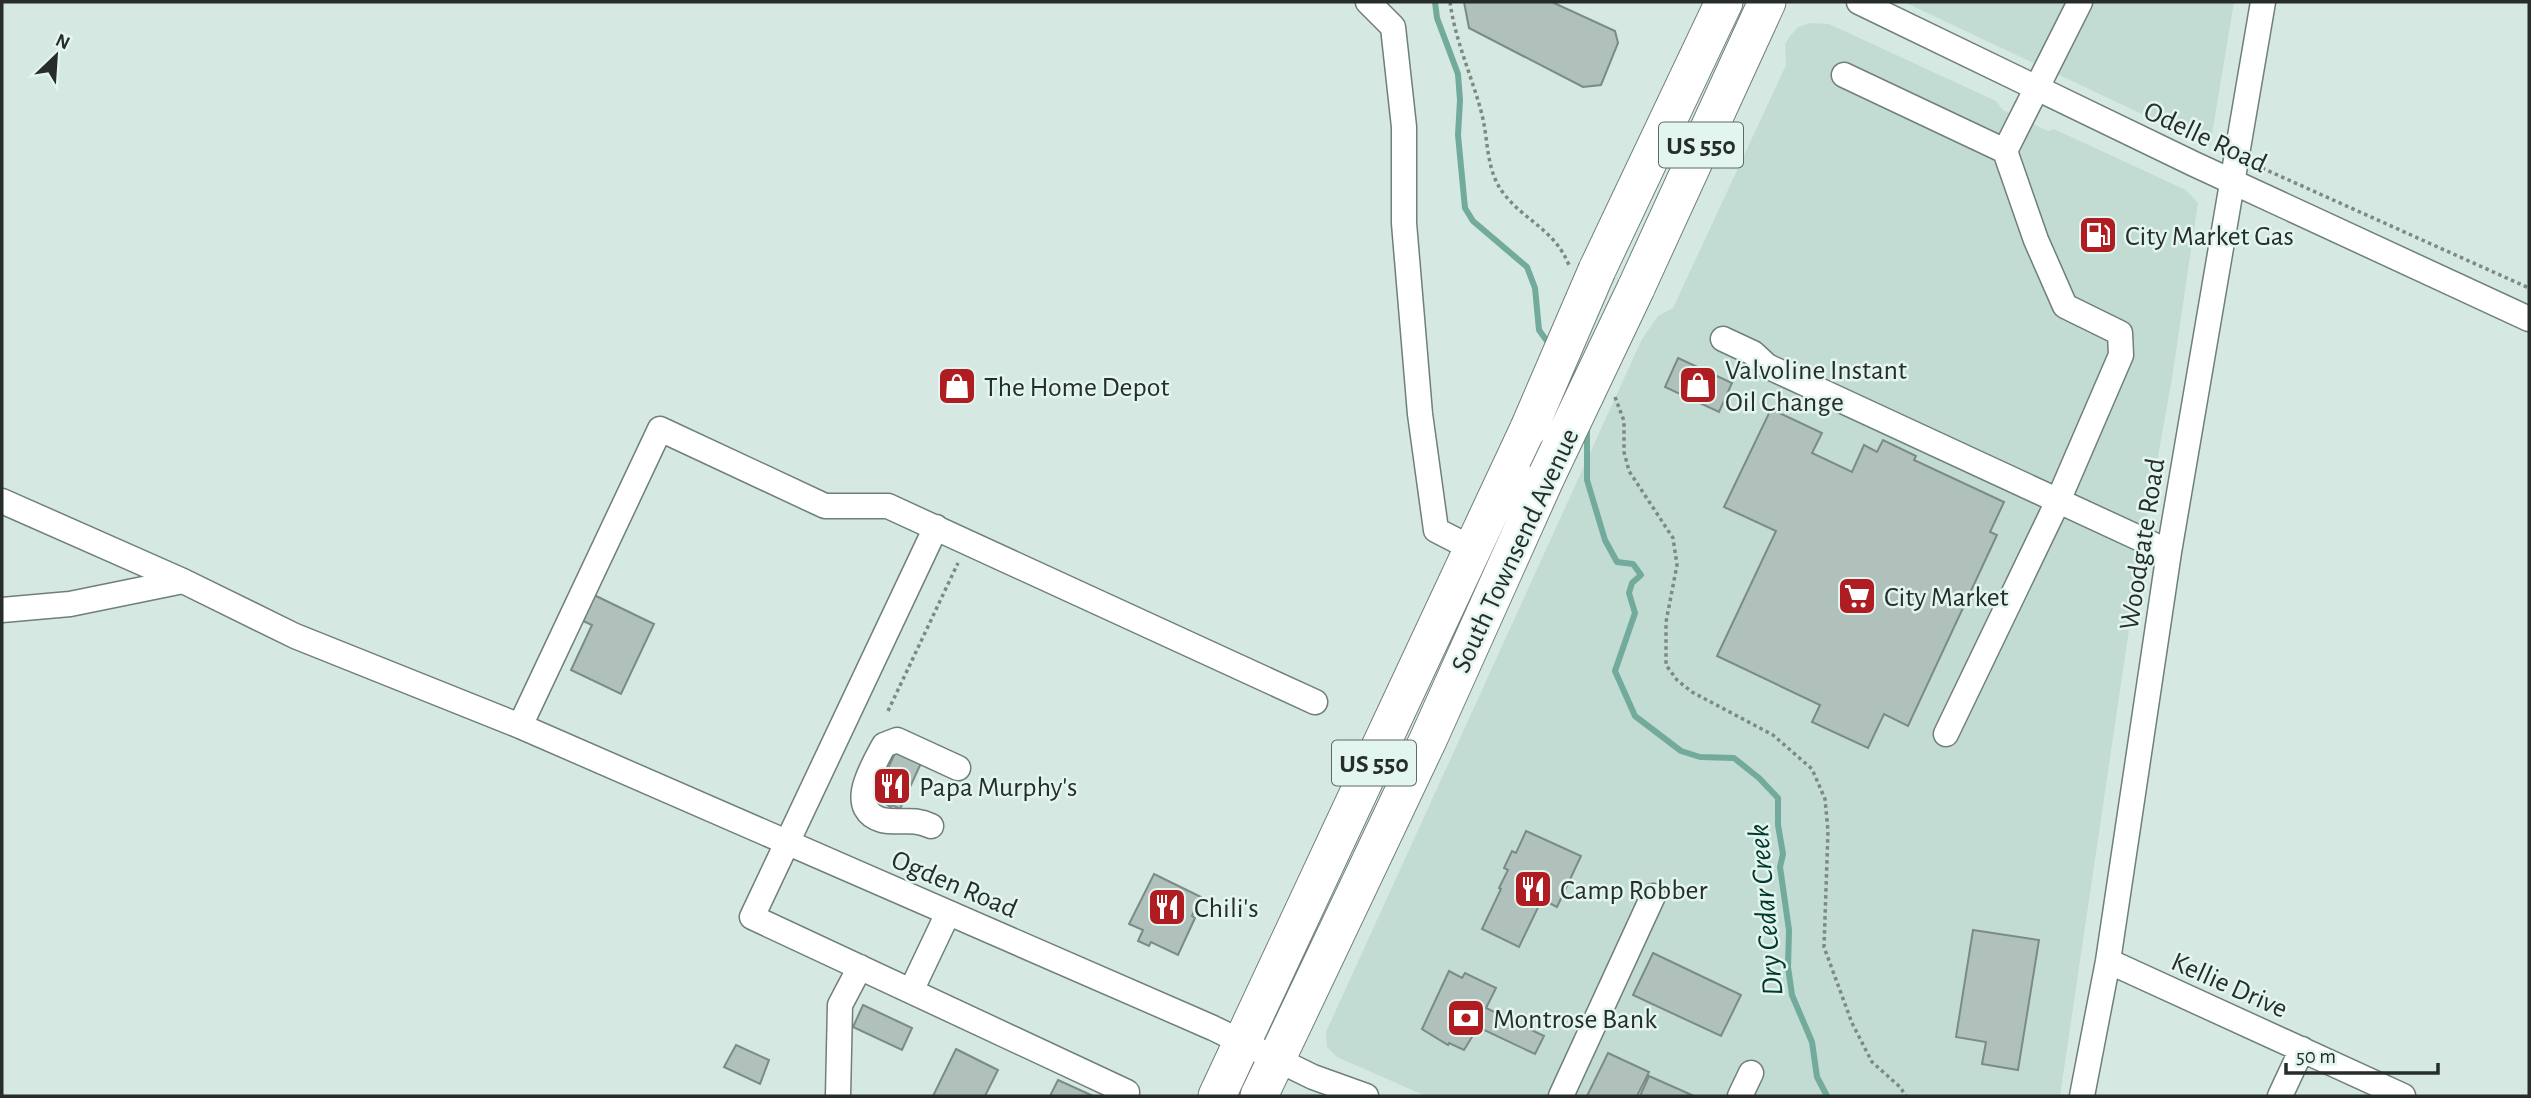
<svg xmlns="http://www.w3.org/2000/svg" width="2531" height="1098" font-family="'Alegreya Sans',sans-serif">
  <style>
    .built { fill: #c2dcd4 }
    .lines { fill: none; stroke-linecap: round; stroke-linejoin: round }
    .stream { stroke: #72aa9b; stroke-width: 6 }
    .building { fill: #b0c1bc; stroke: #7b8b86; stroke-width: 2 }
    .minor-casing { stroke: #6f7f7a; stroke-width: 27 }
    .highway-casing { stroke: #6f7f7a; stroke-width: 39 }
    .path { stroke: #7c8985; stroke-width: 3.5; stroke-dasharray: 3.5 3.5; stroke-linecap: butt }
    .minor { stroke: #fff; stroke-width: 24 }
    .highway { stroke: #fff; stroke-width: 37 }
    .highway-bridge-casing { stroke: #6f7f7a; stroke-width: 39; stroke-linecap: butt }
    .highway-bridge { stroke: #fff; stroke-width: 37 }
    .labels { text-anchor: middle; stroke-width: 5; stroke-linejoin: round; paint-order: stroke }
    .shield { fill: #e3f5ef; stroke: #5f6966; stroke-width: 2 }
    .shield-label { font-size: 26px; font-weight: bold; fill: #262d2b }
    .street-label { font-size: 28px; fill: #262d2b; stroke: #e3f5ef }
    .poi-label { font-size: 28px; fill: #262d2b; stroke: #e3f5ef; text-anchor: start }
    .water-label { font-size: 30px; font-style: italic; fill: #01372d; stroke: #e3f5ef }
  </style>
  <rect width="100%" height="100%" fill="#d5e8e2"/>
  <path class="built" d="M1904,2H2234L2210,146Z
    M1811,23L1829,24L1996,101L2003,110L2048,131L2054,129L2186,190L2198,203L2172,378L2139,562L2060,1096H1426L1337,1057L1327,1047L1326,1032L1642,339L1658,316L1673,308L1786,65L1785,44L1790,36L1798,27Z"/>
  <g class="lines">
    <path class="stream" d="M1435,2L1437,18L1458,74L1460,100L1458,135L1465,208L1473,221L1527,267L1535,288L1539,330L1552,348
      M1587,426V480L1605,540L1617,562L1633,564L1641,575L1632,583L1629,593L1635,613L1615,671L1635,716L1681,751L1700,757L1734,758L1759,778L1778,798V825L1783,854L1780,867L1789,930L1788,967L1792,995L1812,1042L1817,1077L1827,1096"/>
  </g>
  <path class="building" d="M1464,2H1552L1615,31L1618,43L1601,85L1583,87L1469,28Z
    M1678,358L1732,383L1719,412L1665,387Z
    M1771,409L1822,433L1812,453L1852,472L1864,445L1877,452L1883,440L1916,456L1914,460L2004,502L1990,532L1997,535L1908,726L1884,714L1868,748L1812,722L1820,705L1717,656L1776,531L1724,507Z
    M594,595L654,624L621,694L571,670L592,625L583,621Z
    M897,749L922,761L900,809L892,805L891,807L870,795L880,774L884,777Z
    M1526,831L1581,856L1557,907L1542,899L1519,947L1482,929L1501,889L1499,888L1508,870L1504,868L1512,851L1516,853Z
    M1154,874L1201,897L1192,916L1195,918L1178,955L1151,942L1149,946L1138,941L1143,930L1129,924Z
    M1973,930L2039,940L2018,1070L1982,1064L1986,1042L1956,1037Z
    M1653,953L1741,995L1721,1036L1633,995Z
    M1449,971L1462,978L1465,973L1496,988L1486,1008L1544,1036L1535,1054L1478,1027L1464,1050L1449,1043L1448,1045L1422,1029Z
    M863,1005L912,1028L902,1050L853,1027Z
    M736,1045L769,1060L760,1084L724,1067Z
    M956,1049L998,1070L985,1096H933Z
    M1608,1053L1649,1072L1637,1096H1587Z
    M1649,1076L1694,1096H1640Z
    M1058,1080L1093,1096H1050Z"/>
  <g class="lines">
    <defs>
      <path id="minor" d="M1368,2L1393,27L1404,127V223L1420,414L1436,530L1473,549
        M1859,2L2194,164L2529,319
        M1844,75L2005,151L2036,240L2065,306L2120,333L2121,355L2058,501L1946,734
        M2005,151L2080,2
        M1723,339L1753,353L1767,366L2169,552
        M2,501L183,581L295,636L520,726L1213,1028L1313,1077L1366,1096
        M936,527L752,917L1127,1092L1126,1096
        M2,610L70,604L183,581
        M520,726L660,429L825,506H888L1315,702
        M931,826C912,817 900,824 882,820C845,809 873,766 884,745L897,740L958,768
        M2108,961L2403,1096
        M911,991L948,913
        M838,1096L840,1005L860,967
        M1561,1096L1653,896
        M1740,1096L1751,1073
        M2082,1096L2108,961L2169,552L2263,2
        M2280,1096L2302,1049"/>
      <path id="highway" d="M1597,270L1724,2
        M1636,288L1767,2
        M1217,1096L1529,428
        M1259,1096L1428,740L1547,475"/>
    </defs>
    <use href="#minor" class="minor-casing"/>
    <use href="#highway" class="highway-casing"/>
    <path class="path" d="M1450,2C1455,40 1471,74 1481,111C1489,139 1485,170 1504,194C1526,222 1554,229 1569,265
      M2262,168L2529,288
      M1615,397L1624,421V452L1629,471L1673,538L1677,565L1666,622V665L1677,680L1692,692L1773,735L1812,769L1825,799L1828,831L1824,947L1852,1023L1872,1062L1900,1087L1906,1096
      M888,711L958,563"/>
    <use href="#minor" class="minor"/>
    <use href="#highway" class="highway"/>
    <defs>
      <path id="highway-bridge" d="M1529,428L1597,270
        M1547,475L1636,288"/>
    </defs>
    <use href="#highway-bridge" class="highway-bridge-casing"/>
    <use href="#highway-bridge" class="highway-bridge"/>
  </g>
  <defs>
    <symbol id="fuel-square" viewBox="-11 -11 22 22"><rect x="-9" y="-9" width="18" height="18" rx="4" fill="#af1d23" stroke="#e3f5ef"/><path d="M-5.5-6h7V0h2V4h1.3V-2.5L3-4.5l.8-.8L6-3V5H2.5V1h-1V6h-7ZM-4.2-4.7v3.2H.2V-4.7Z" fill="#fff"/></symbol>
    <symbol id="shop-square" viewBox="-11 -11 22 22"><rect x="-9" y="-9" width="18" height="18" rx="4" fill="#af1d23" stroke="#e3f5ef"/><path d="M-5-2.5h2.3a2.7 3.5 0 0 1 5.4 0H5L5.5 6h-11ZM-1.5-2.5h3a1.5 2.3 0 0 0-3 0Z" fill="#fff"/></symbol>
    <symbol id="supermarket-square" viewBox="-11 -11 22 22"><rect x="-9" y="-9" width="18" height="18" rx="4" fill="#af1d23" stroke="#e3f5ef"/><path d="M-6-5.5h2.5l.6 2H6L4.5 2H-2.5L-4.4-4H-6ZM-1.5 3.2a1.3 1.3 0 1 0 .1 0ZM3 3.2a1.3 1.3 0 1 0 .1 0Z" fill="#fff"/></symbol>
    <symbol id="restaurant-square" viewBox="-11 -11 22 22"><rect x="-9" y="-9" width="18" height="18" rx="4" fill="#af1d23" stroke="#e3f5ef"/><path d="M-5-6h1v4h1v-4h1v4h1v-4h1v5L-1.5 .5V6h-2V.5L-5-1ZM5-6V6H3V1.5H1.5Q1.5-4 5-6Z" fill="#fff"/></symbol>
    <symbol id="bank-square" viewBox="-11 -11 22 22"><rect x="-9" y="-9" width="18" height="18" rx="4" fill="#af1d23" stroke="#e3f5ef"/><path d="M-6-4H6V4H-6ZM0-2.3a2.3 2.3 0 1 0 0 4.6a2.3 2.3 0 1 0 0-4.6Z" fill="#fff"/></symbol>
  </defs>
  <g fill-rule="evenodd">
    <use href="#fuel-square" x="2076" y="213" width="44" height="44"/>
    <use href="#shop-square" x="1676" y="363" width="44" height="44"/>
    <use href="#shop-square" x="935" y="364" width="44" height="44"/>
    <use href="#supermarket-square" x="1835" y="574" width="44" height="44"/>
    <use href="#restaurant-square" x="870" y="764" width="44" height="44"/>
    <use href="#restaurant-square" x="1511" y="867" width="44" height="44"/>
    <use href="#restaurant-square" x="1145" y="885" width="44" height="44"/>
    <use href="#bank-square" x="1444" y="996" width="44" height="44"/>
  </g>
  <g class="labels">
    <g class="shield">
      <rect x="1659" y="122.5" width="84" height="45" rx="5"/>
      <rect x="1332" y="740.5" width="84" height="45" rx="5"/>
    </g>
    <g class="shield-label">
      <text x="1701" y="154">US 550</text>
      <text x="1374" y="772">US 550</text>
    </g>
    <g class="street-label">
      <text transform="translate(2206 136) rotate(25)" y="10">Odelle Road</text>
      <text transform="translate(2141 544) rotate(-81)" y="10">Woodgate Road</text>
      <text transform="translate(1514 550) rotate(-65)" y="10">South Townsend Avenue</text>
      <text transform="translate(955 883) rotate(23)" y="10">Ogden Road</text>
      <text transform="translate(2230 984) rotate(24)" y="10">Kellie Drive</text>
    </g>
    <g class="poi-label">
      <text x="2125" y="245">City Market Gas</text>
      <text x="1725" y="379">Valvoline Instant<tspan x="1725" dy="32">Oil Change</tspan></text>
      <text x="984" y="396">The Home Depot</text>
      <text x="1884" y="606">City Market</text>
      <text x="919" y="796">Papa Murphy's</text>
      <text x="1560" y="899">Camp Robber</text>
      <text x="1194" y="917">Chili's</text>
      <text x="1493" y="1028">Montrose Bank</text>
    </g>
    <g class="water-label">
      <text transform="translate(1765 910) rotate(-95)" y="10">Dry Cedar Creek</text>
    </g>
  </g>
  <rect width="2531" height="1098" fill="none" stroke="#262d2b" stroke-width="7"/>
  <g transform="translate(56 56) rotate(25)" stroke="#e3f5ef" stroke-width="5" paint-order="stroke">
  <path d="M0-5L12 26L0 18L-12 26Z" fill="#262d2b"/>
  <text y="-10" font-size="19" font-weight="bold" text-anchor="middle" fill="#262d2b">N</text>
  </g>
  <path d="M2286 1063v10h152v-10" fill="none" stroke="#262d2b" stroke-width="3.5"/>
  <text x="2296" y="1063" font-size="21" fill="#262d2b" stroke="#e3f5ef" stroke-width="5" paint-order="stroke">50 m</text>
</svg>
